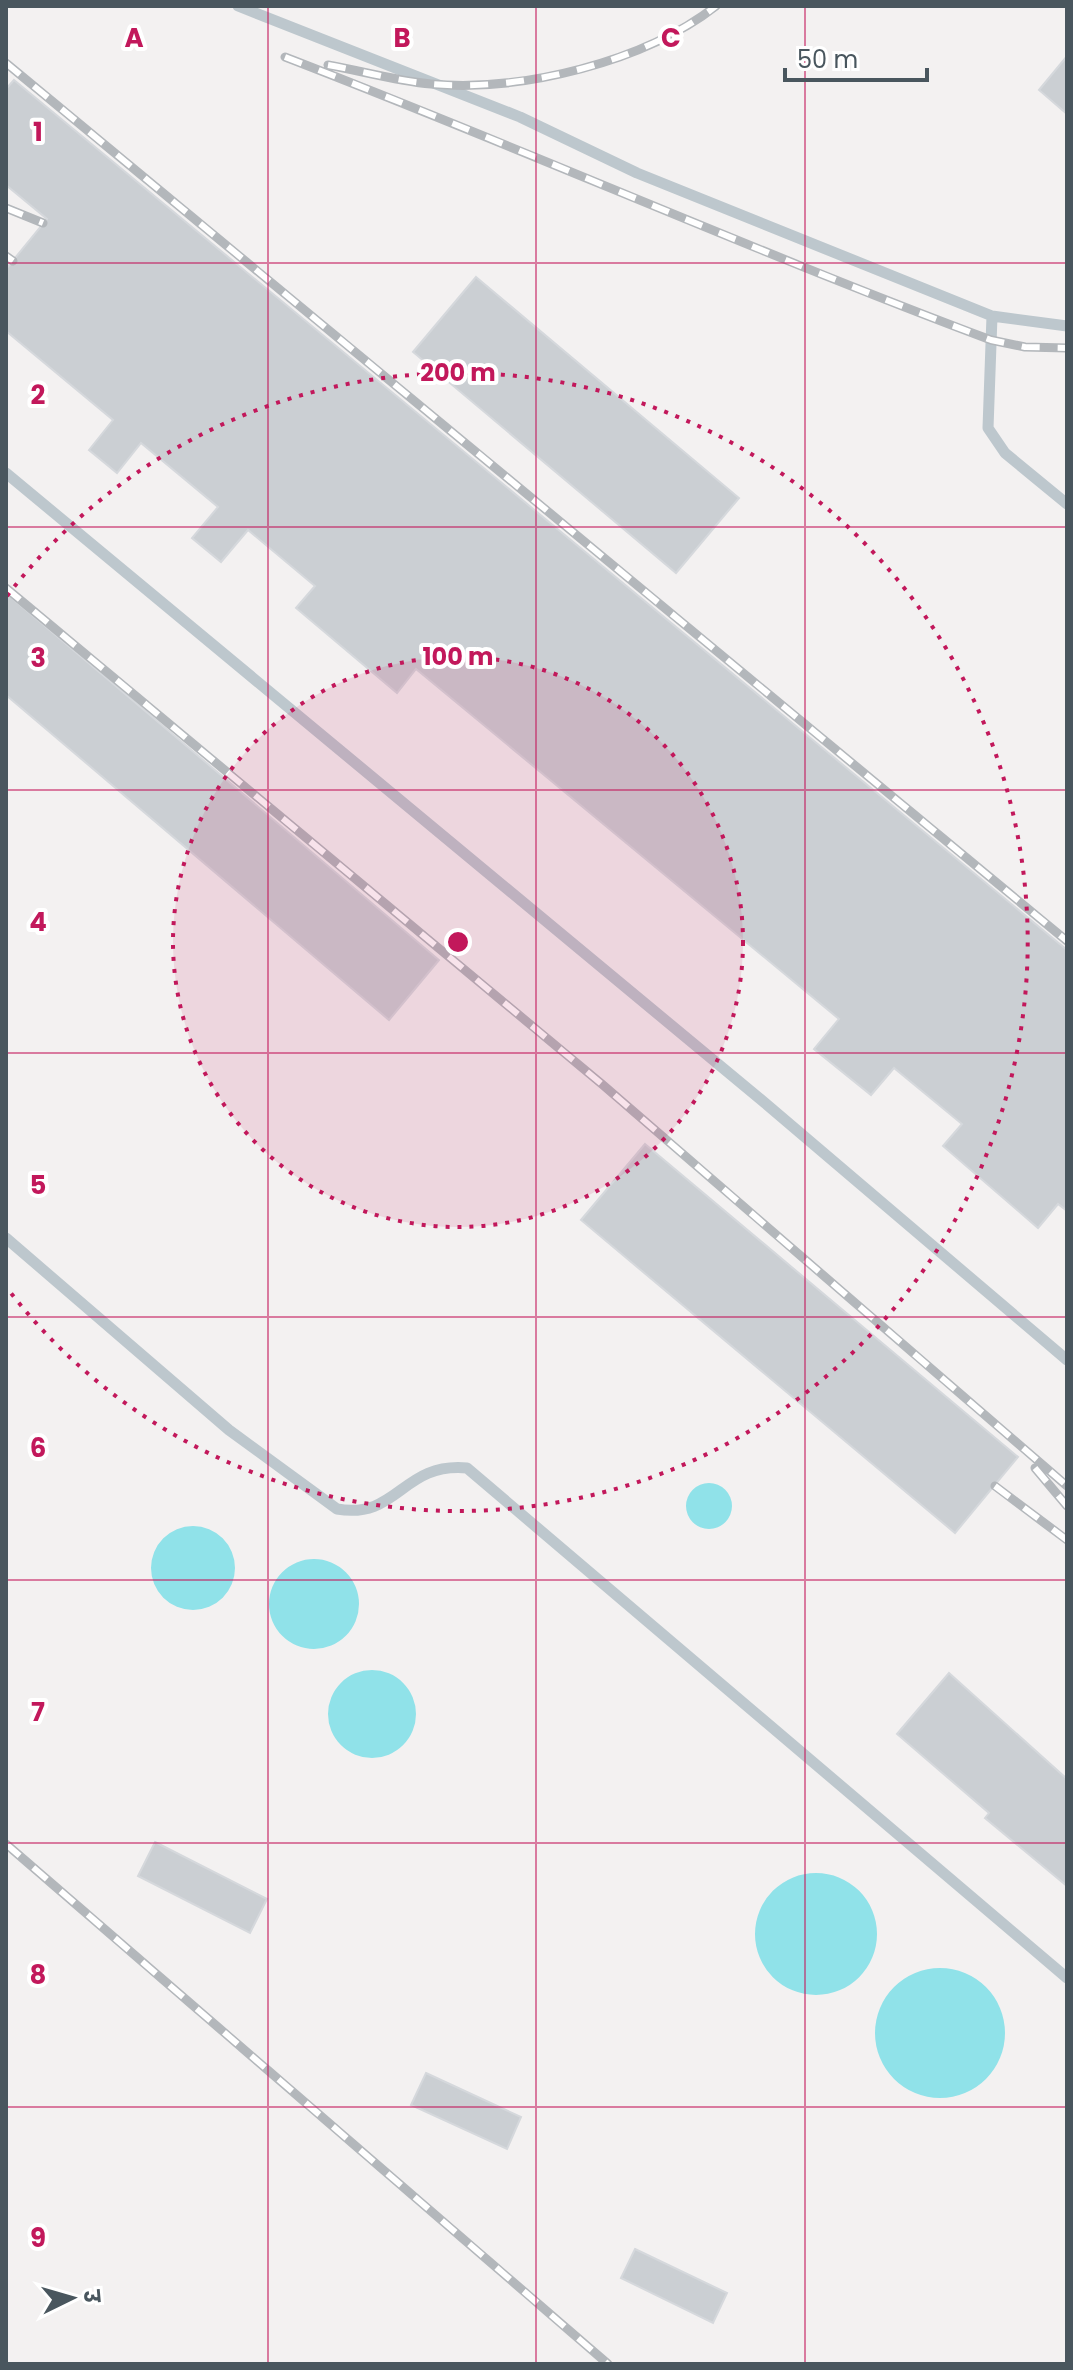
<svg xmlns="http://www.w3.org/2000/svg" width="1073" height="2370" font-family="Poppins,'Noto Sans Devanagari',sans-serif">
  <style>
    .water { fill: #90e2e9 }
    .building { fill: #cbcfd3; stroke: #d5d8dc; stroke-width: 2 }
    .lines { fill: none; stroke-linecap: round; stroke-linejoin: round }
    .service { stroke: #bdc7cd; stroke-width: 11 }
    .rail-casing { stroke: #b3b7bb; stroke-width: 9 }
    .rail { stroke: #fff; stroke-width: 6; stroke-dasharray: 18; stroke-linecap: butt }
    .grid { fill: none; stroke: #c2185b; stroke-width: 2; stroke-opacity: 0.55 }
    .ring { fill: none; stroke: #c2185b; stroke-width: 4; stroke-dasharray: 4 8 }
    .grid-label { font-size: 26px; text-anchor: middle; font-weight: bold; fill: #c2185b; stroke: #fff; stroke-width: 8; stroke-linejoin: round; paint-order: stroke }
    .centre { fill: #c2185b; stroke: #fff; stroke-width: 4 }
    .ring-label { font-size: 24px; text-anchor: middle; font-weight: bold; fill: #c2185b; stroke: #fff; stroke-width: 8; stroke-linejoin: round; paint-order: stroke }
  </style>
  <rect width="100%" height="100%" fill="#f3f1f1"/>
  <path class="water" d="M686 1506a23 23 0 1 1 46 0a23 23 0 1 1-46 0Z
    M151 1568a42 42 0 1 1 84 0a42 42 0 1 1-84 0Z
    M269 1604a45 45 0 1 1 90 0a45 45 0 1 1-90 0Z
    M328 1714a44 44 0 1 1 88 0a44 44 0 1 1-88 0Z
    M755 1934a61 61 0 1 1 122 0a61 61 0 1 1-122 0Z
    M875 2033a65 65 0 1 1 130 0a65 65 0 1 1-130 0Z"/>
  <path class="building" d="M1067,56V114L1039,90Z
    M14,80L1067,950V1211L1058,1204L1038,1228L943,1146L962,1124L894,1068L871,1095L814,1049L839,1019L416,669L397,693L296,608L315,586L248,530L221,562L192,538L218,507L141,443L117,473L89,450L113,420L6,331V269L47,219L6,185V89Z
    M476,277L739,498L676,573L413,352Z
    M6,593L439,960L389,1020L6,695Z
    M645,1144L1018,1457L955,1533L581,1220Z
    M949,1673L1067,1779V1886L985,1818L989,1813L897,1734Z
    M155,1842L267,1899L250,1933L138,1876Z
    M426,2073L521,2117L507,2149L411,2105Z
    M635,2249L727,2293L713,2323L621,2278Z"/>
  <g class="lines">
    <path class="service" d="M238,6L520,117L637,173L992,316L1067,326
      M992,316L988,428L1005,453L1067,504
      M6,473L765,1103L1067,1360
      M6,1238L229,1430L337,1509C398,1520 402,1462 467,1468L1067,1978"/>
    <defs>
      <path id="rail" d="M285,57C522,148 753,251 991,340L1025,347L1067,348
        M6,63L1067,941
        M328,65C362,71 397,81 431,84C522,92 644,62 716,6
        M6,208L43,223
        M6,256L13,261
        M6,588L603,1085L1067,1486
        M1035,1468L1067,1506
        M995,1486L1067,1540
        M6,1844L608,2364"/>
    </defs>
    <use href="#rail" class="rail-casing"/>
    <use href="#rail" class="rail"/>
  </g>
  <path class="grid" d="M268,6V2364M536,6V2364M805,6V2364M6,263H1067M6,527H1067M6,790H1067M6,1053H1067M6,1317H1067M6,1580H1067M6,1843H1067M6,2107H1067"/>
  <circle cx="458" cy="942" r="285" fill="#c2185b" fill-opacity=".12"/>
  <g class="ring">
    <circle cx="458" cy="942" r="285"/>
    <path d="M7 596A569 569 0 1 1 7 1288"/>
  </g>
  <g class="grid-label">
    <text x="134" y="47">A</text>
    <text x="402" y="47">B</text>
    <text x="671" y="47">C</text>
    <text x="38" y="141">1</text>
    <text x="38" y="404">2</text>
    <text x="38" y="667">3</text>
    <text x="38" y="931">4</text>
    <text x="38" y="1194">5</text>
    <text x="38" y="1457">6</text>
    <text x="38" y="1721">7</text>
    <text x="38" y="1984">8</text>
    <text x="38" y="2247">9</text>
  </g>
  <circle cx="458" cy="942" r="12" class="centre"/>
  <g class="ring-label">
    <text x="458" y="381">200 m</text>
    <text x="458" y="665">100 m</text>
  </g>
  <rect width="1073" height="2370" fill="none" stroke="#49565e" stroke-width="16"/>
  <g transform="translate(72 2298) rotate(85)" stroke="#ffffff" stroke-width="6" paint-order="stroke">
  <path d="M0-6L14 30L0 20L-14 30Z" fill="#49565e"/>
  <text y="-12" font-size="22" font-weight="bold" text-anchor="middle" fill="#49565e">उ</text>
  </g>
  <path d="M785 68v12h142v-12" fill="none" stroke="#49565e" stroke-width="4"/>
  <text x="797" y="68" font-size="24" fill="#49565e" stroke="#ffffff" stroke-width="6" paint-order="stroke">50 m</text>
</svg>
